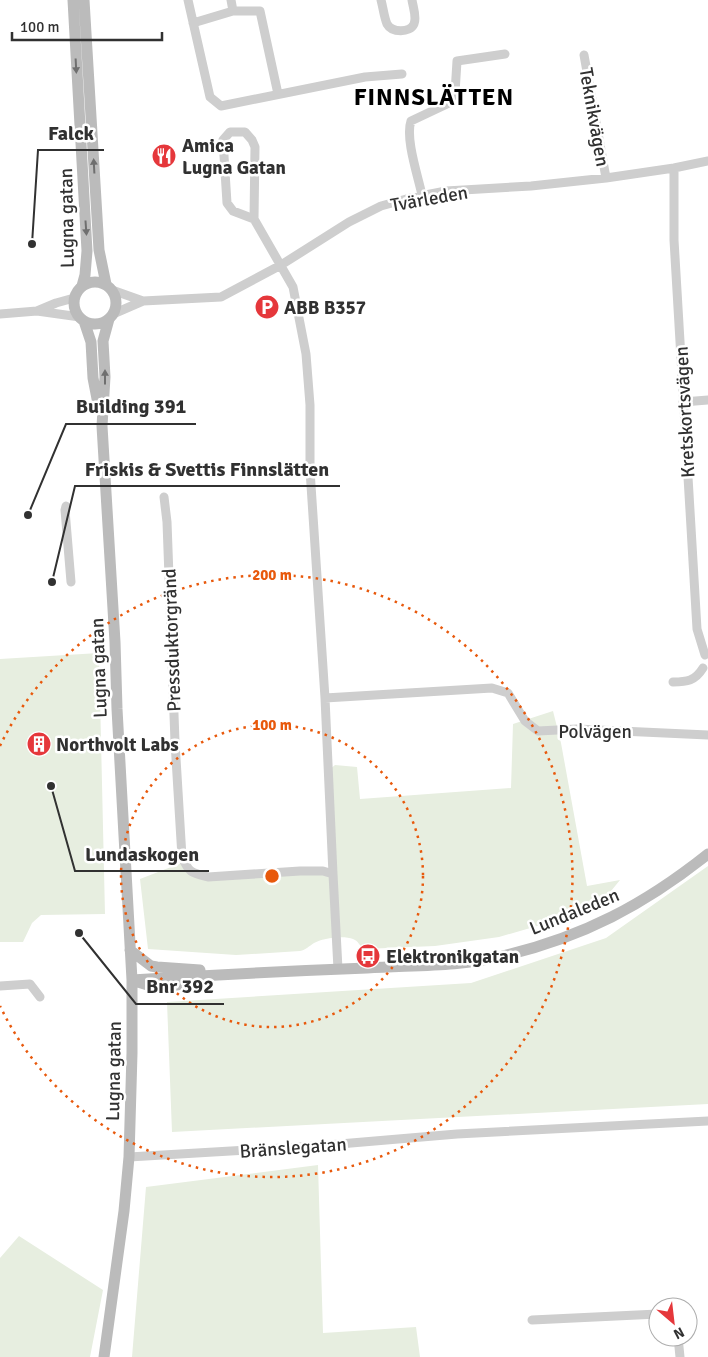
<svg xmlns="http://www.w3.org/2000/svg" width="708" height="1357" font-family="Signika,sans-serif">
  <style>
    .green { fill: #e7eee0 }
    .lines { fill: none; stroke-linecap: round; stroke-linejoin: round }
    .minor { stroke: #cecece; stroke-width: 9 }
    .secondary { stroke: #bbb; stroke-width: 11 }
    .oneway { fill: #6f6f6f }
    .ring { fill: none; stroke: #e8590c; stroke-width: 2.5; stroke-dasharray: 2.5 5 }
    .labels { text-anchor: middle; stroke-width: 5; stroke-linejoin: round; paint-order: stroke }
    .street-label { font-size: 19px; fill: #313131; stroke: #fff }
    .poi-label { font-size: 19px; font-weight: bold; fill: #313131; stroke: #fff; text-anchor: start }
    .district-label { font-size: 24px; font-weight: bold; letter-spacing: 1px; fill: #000; stroke: #fff }
    .centre { fill: #e8590c; stroke: #fff; stroke-width: 2.5 }
    .ring-label { font-size: 15px; text-anchor: middle; font-weight: bold; fill: #e8590c; stroke: #fff; stroke-width: 5; stroke-linejoin: round; paint-order: stroke }
    .leader { fill: none; stroke: #313131; stroke-width: 2 }
    .callout-dot { fill: #313131; stroke: #fff; stroke-width: 2 }
    .callout-label { font-size: 20px; text-anchor: middle; font-weight: bold; fill: #313131; stroke: #fff; stroke-width: 5; stroke-linejoin: round; paint-order: stroke }
  </style>
  <rect width="100%" height="100%" fill="#fff"/>
  <path class="green" d="M99,653L105,914L41,915L32,923L23,942H0V659Z
    M553,711L561,743L587,886L620,880L603,901L544,924L499,937L435,946L364,949C359,946 359,941 353,939C344,935 322,938 314,943C309,946 306,950 300,951L236,955L148,949L140,879L184,862L205,879L333,871L328,771L335,765L357,767L360,799L511,788L513,724Z
    M708,866V1104L172,1132L167,1002L471,983L606,938Z
    M318,1165L323,1333L416,1327L420,1357H132L146,1187Z
    M19,1236L103,1290L90,1357H0V1258Z"/>
  <g class="lines">
    <path class="minor" d="M188,0L210,97L221,106L365,77L402,74
      M231,0L233,11
      M381,0C383,7 384,17 387,24C392,33 410,33 414,24C417,17 413,7 412,0
      M193,23L233,11H260L278,94
      M584,55L606,178
      M674,168V240L697,629L705,655
      M422,195C418,176 405,138 411,121L447,104L455,93L457,61L505,54
      M254,219L255,147L252,140L245,132H230L223,140L227,203L233,211L254,219L293,287L306,354L310,405V470L325,698L333,874
      M112,290L143,301L221,297L281,265L349,222L381,206L410,198L446,191L531,186L606,178L674,168L708,161
      M37,311L80,317
      M0,314L37,311L56,303L74,298
      M113,314L143,301
      M683,402L708,400
      M164,497L167,522L175,742L182,857C189,873 192,873 208,877L300,871H323L333,874L338,969
      M66,506L65,510L71,582
      M673,682C687,682 695,681 703,668
      M325,698L492,688L508,693L525,721L538,731L577,729L708,735
      M0,986L30,984L40,997
      M129,1157L316,1146L457,1134L708,1121
      M532,1320L658,1314
      M678,1337L680,1357"/>
    <path class="secondary" d="M73,0L87,251L85,275L82,286
      M84,0L99,250L106,284
      M74 303a21 21 0 1 1 42 0a21 21 0 1 1-42 0Z
      M84,321L91,342L93,378L99,409
      M130,950L151,966L157,967L200,970
      M132,980C210,975 288,971 367,968C411,965 459,967 503,956C583,937 644,905 708,854
      M138,982L157,988L189,983
      M104,1357L124,1211L129,1157L132,1053V980L117,709L115,642L102,426L105,377L103,341L109,319"/>
  </g>
  <defs><path id="oneway-solid" d="M-6-.8H1V-3.2L6.5 0L1 3.2V.8H-6Z" transform="scale(1.25)"/></defs>
  <g class="oneway">
    <use href="#oneway-solid" transform="translate(76 66) rotate(87)"/>
    <use href="#oneway-solid" transform="translate(94 166) rotate(-93)"/>
    <use href="#oneway-solid" transform="translate(86 228) rotate(86)"/>
    <use href="#oneway-solid" transform="translate(105 377) rotate(-90)"/>
  </g>
  <g class="ring">
    <circle cx="272" cy="876" r="151"/>
    <path d="M0 746A301 301 0 1 1 0 1006"/>
  </g>
  <defs>
    <symbol id="restaurant-disc" viewBox="-11 -11 22 22"><circle r="9.5" fill="#e5373b" stroke="#fff"/><path d="M-5-6h1v4h1v-4h1v4h1v-4h1v5L-1.5 .5V6h-2V.5L-5-1ZM5-6V6H3V1.5H1.5Q1.5-4 5-6Z" fill="#fff"/></symbol>
    <symbol id="parking-disc" viewBox="-11 -11 22 22"><circle r="9.5" fill="#e5373b" stroke="#fff"/><path d="M-3.5-5.5H1a3.5 3.5 0 0 1 0 7H-1V5.5H-3.5ZM-1-3.4V-.6H.8a1.4 1.4 0 0 0 0-2.8Z" fill="#fff"/></symbol>
    <symbol id="building-disc" viewBox="-11 -11 22 22"><circle r="9.5" fill="#e5373b" stroke="#fff"/><path d="M-4-6H4V6H1V3H-1V6H-4ZM-2.5-4.3h1.7v1.8h-1.7ZM.8-4.3h1.7v1.8H.8ZM-2.5-1h1.7V.8h-1.7ZM.8-1h1.7V.8H.8Z" fill="#fff"/></symbol>
    <symbol id="bus-disc" viewBox="-11 -11 22 22"><circle r="9.5" fill="#e5373b" stroke="#fff"/><path d="M-5-6H5V4H4V6H2V4H-2V6H-4V4H-5ZM-3.5-4V0h7V-4ZM-3.5 1.2v1.5H-2V1.2ZM2 1.2v1.5H3.5V1.2Z" fill="#fff"/></symbol>
  </defs>
  <g fill-rule="evenodd">
    <use href="#restaurant-disc" x="150" y="142" width="28" height="28"/>
    <use href="#parking-disc" x="253" y="293" width="28" height="28"/>
    <use href="#building-disc" x="25" y="730" width="28" height="28"/>
    <use href="#bus-disc" x="354" y="942" width="28" height="28"/>
  </g>
  <g class="labels">
    <g class="street-label">
      <text transform="translate(595 117) rotate(80)" y="7">Teknikvägen</text>
      <text transform="translate(429 198) rotate(-10)" y="7">Tvärleden</text>
      <text transform="translate(66 218) rotate(-91)" y="7">Lugna gatan</text>
      <text transform="translate(684 412) rotate(-93)" y="7">Kretskortsvägen</text>
      <text transform="translate(171 640) rotate(-92)" y="7">Pressduktorgränd</text>
      <text transform="translate(98 668) rotate(-92)" y="7">Lugna gatan</text>
      <text x="595" y="738">Polvägen</text>
      <text transform="translate(574 911) rotate(-22)" y="7">Lundaleden</text>
      <text transform="translate(113 1071) rotate(-89)" y="7">Lugna gatan</text>
      <text transform="translate(293 1147) rotate(-4)" y="7">Bränslegatan</text>
    </g>
    <g class="poi-label">
      <text x="182" y="152">Amica<tspan x="182" dy="22">Lugna Gatan</tspan></text>
      <text x="284" y="314">ABB B357</text>
      <text x="56" y="751">Northvolt Labs</text>
      <text x="386" y="963">Elektronikgatan</text>
    </g>
    <g class="district-label">
      <text x="434" y="105">FINNSLÄTTEN</text>
    </g>
  </g>
  <circle cx="272" cy="876" r="8" class="centre"/>
  <g class="ring-label">
    <text x="272" y="580">200 m</text>
    <text x="272" y="730">100 m</text>
  </g>
  <path class="leader" d="M32 244L38 150H104M28 515L66 424H196M52 582L75 486H340M51 786L75 871H209M79 933L136 1004H224"/>
  <g class="callout-dot">
    <circle cx="32" cy="244" r="5"/>
    <circle cx="28" cy="515" r="5"/>
    <circle cx="52" cy="582" r="5"/>
    <circle cx="51" cy="786" r="5"/>
    <circle cx="79" cy="933" r="5"/>
  </g>
  <g class="callout-label">
    <text x="71" y="140">Falck</text>
    <text x="131" y="413">Building 391</text>
    <text x="207" y="476">Friskis &amp; Svettis Finnslätten</text>
    <text x="142" y="861">Lundaskogen</text>
    <text x="180" y="993">Bnr 392</text>
  </g>
  <g transform="translate(673 1322) rotate(152)"><circle r="24" fill="#ffffff" stroke="#adadad"/>
  <path d="M0-4L9 19L0 12L-9 19Z" fill="#e5373b"/>
  <text y="-8" font-size="14" font-weight="bold" text-anchor="middle" fill="#313131">N</text>
  </g>
  <path d="M12 32v8h150v-8" fill="none" stroke="#313131" stroke-width="2.5"/>
  <text x="20" y="32" font-size="15" fill="#313131" stroke="#ffffff" stroke-width="4" paint-order="stroke">100 m</text>
</svg>
